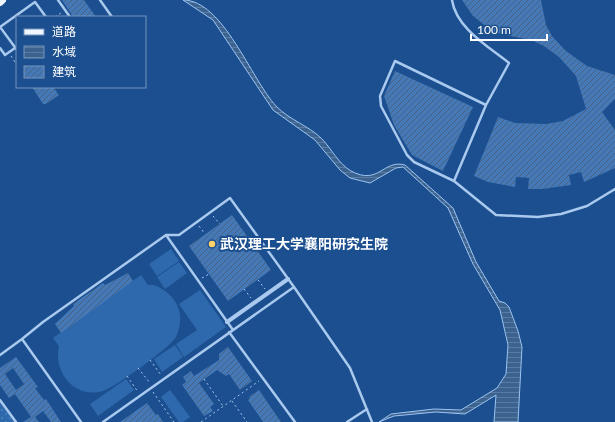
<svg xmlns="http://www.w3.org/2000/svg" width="615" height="422" font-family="Lato,'Noto Sans SC',sans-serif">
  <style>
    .grass { fill: url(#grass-dots) }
    .pitch { fill: #2e69ad }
    .water { fill: url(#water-rules); stroke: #9cc4f0 }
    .building { fill: url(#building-hatch); fill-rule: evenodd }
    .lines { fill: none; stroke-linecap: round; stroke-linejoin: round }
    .path { stroke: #a9c9ee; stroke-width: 1; stroke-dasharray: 2 3; stroke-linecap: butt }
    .lane { stroke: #a9c9ee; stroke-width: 2.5 }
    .street { stroke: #a9c9ee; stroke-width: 4 }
    .primary { stroke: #f0f6ff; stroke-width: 8 }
    .poi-dot { fill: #ffd166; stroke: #1b4f8f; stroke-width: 1.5 }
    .labels { text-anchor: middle; stroke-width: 4; stroke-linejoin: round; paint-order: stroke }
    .poi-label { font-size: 14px; font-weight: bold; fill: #fff; stroke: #1b4f8f; text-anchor: start }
  </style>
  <defs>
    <pattern id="grass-dots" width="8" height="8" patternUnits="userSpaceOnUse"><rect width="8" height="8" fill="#2e69ad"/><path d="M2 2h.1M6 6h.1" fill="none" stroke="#4d80b9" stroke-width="1.8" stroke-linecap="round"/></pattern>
    <pattern id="water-rules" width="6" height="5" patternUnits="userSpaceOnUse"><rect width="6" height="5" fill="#3c6290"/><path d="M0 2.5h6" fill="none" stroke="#597aa1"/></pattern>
    <pattern id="building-hatch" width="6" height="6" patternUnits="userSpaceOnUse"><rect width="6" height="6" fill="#4478b7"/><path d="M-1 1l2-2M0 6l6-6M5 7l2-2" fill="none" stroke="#486282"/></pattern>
  </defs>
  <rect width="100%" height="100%" fill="#1b4f8f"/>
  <path class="grass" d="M0,400L16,422H0Z"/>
  <path class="pitch" d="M171,249L179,261L157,276L149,264Z
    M179,262L187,273L165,289L157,277Z
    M141,275C143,277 146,283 148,285C150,285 152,285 154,285C165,289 174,297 178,307C182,317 180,328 176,337C171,347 114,388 103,391C75,399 53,373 59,346L53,338Z
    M200,290L226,327L184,357L176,344L197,330L179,304Z
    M175,345L183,357L162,372L154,359Z
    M126,379L134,390L98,416L90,404Z
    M170,390L190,417L183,422H179L161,397Z"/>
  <path class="water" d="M183,0C223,0 251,79 276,106C289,120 310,126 323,140C332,150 339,164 351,171C379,186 383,159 405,165L453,208L476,262L499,301L505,303L509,307L518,331L522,347L518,422H494L496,395L465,414L436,412L394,416L379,422L391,414L434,409L461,410L497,388L506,374L508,345L500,310L473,264L448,208L403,167L396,168L370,183L350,178L340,170L315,140L273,110L213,20Z"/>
  <path class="building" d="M62,0H84L96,17H73Z
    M462,0H541L546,25L552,36L566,51L587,66L615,75V99L602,112L615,130V168L584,182L581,172L569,175L571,185L542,189H528L529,178L516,177L515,187L488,182L474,176L498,117L515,123L546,124L563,121L586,109L576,76L559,57L544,46L531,40L505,35L492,31L473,16Z
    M395,71L473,107L443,171L412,155L394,125L384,96Z
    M32,87H53L59,95L46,104H43Z
    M232,215L271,270L228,301L189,246Z
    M128,273L133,281L61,333L55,324L74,306L73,304L103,283L105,285Z
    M228,347L252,381L240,390L229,374L226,376L217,370L199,383L214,404L210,407L213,411L204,416L182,385L186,382L183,377L191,371L194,376L219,360V354Z
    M16,357L38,387L35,388L44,400L46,399L61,422H51L43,411L35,417L39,422H23L31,417L15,394L9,398L0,385V368ZM13,368L24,384L16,390L5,374Z
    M259,390L281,422H263L248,400L250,398L249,397Z
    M147,403L156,415L158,414L163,422H120Z"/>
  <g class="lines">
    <path class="path" d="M55,17L61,13
      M11,56L17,65
      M213,216L220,224
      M199,226L205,234
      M252,244L257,241
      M202,278L209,274
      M258,280L265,289
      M244,289L251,298
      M150,360L161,375
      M138,368L150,383
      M127,376L138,392
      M204,379L223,406
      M153,392L174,422
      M232,401L247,422
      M201,422L259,381"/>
    <path class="lane" d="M58,0L70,17
      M100,0L112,17
      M452,0C456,28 489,47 509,63L486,105L454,181
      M0,48L5,55L15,48
      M17,50L0,27L35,2L46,17
      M486,105L395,61L380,96L381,106L407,155L414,162L454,181L496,215L538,217L561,214L587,206L615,189
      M166,235H179L230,198L294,287
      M229,332L295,422
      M22,339L43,322L166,235L233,330
      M0,355L22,339L81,422
      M0,400L16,422
      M103,422L294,287L350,368L372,422
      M347,422L367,409"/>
    <path class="street" d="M227,322L288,279"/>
    <path class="primary" d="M0,2L2,0"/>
  </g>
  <circle class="poi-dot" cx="212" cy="244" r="4"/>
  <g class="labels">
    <g class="poi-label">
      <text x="220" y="249">武汉理工大学襄阳研究生院</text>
    </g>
  </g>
  <rect x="16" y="16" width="130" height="72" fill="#1b4f8f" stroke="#7695bc"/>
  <rect x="24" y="29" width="20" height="6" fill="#f0f6ff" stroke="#7695bc"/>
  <text x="52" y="36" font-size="12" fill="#ffffff">道路</text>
  <rect x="24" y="46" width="20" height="12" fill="url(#water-rules)" stroke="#7695bc"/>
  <text x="52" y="56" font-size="12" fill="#ffffff">水域</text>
  <rect x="24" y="66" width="20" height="12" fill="url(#building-hatch)" stroke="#7695bc"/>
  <text x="52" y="76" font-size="12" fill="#ffffff">建筑</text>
  <path d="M471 34v6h76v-6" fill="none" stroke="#ffffff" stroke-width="2"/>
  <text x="477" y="34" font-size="12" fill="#ffffff" stroke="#1b4f8f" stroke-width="3" paint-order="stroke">100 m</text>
</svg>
